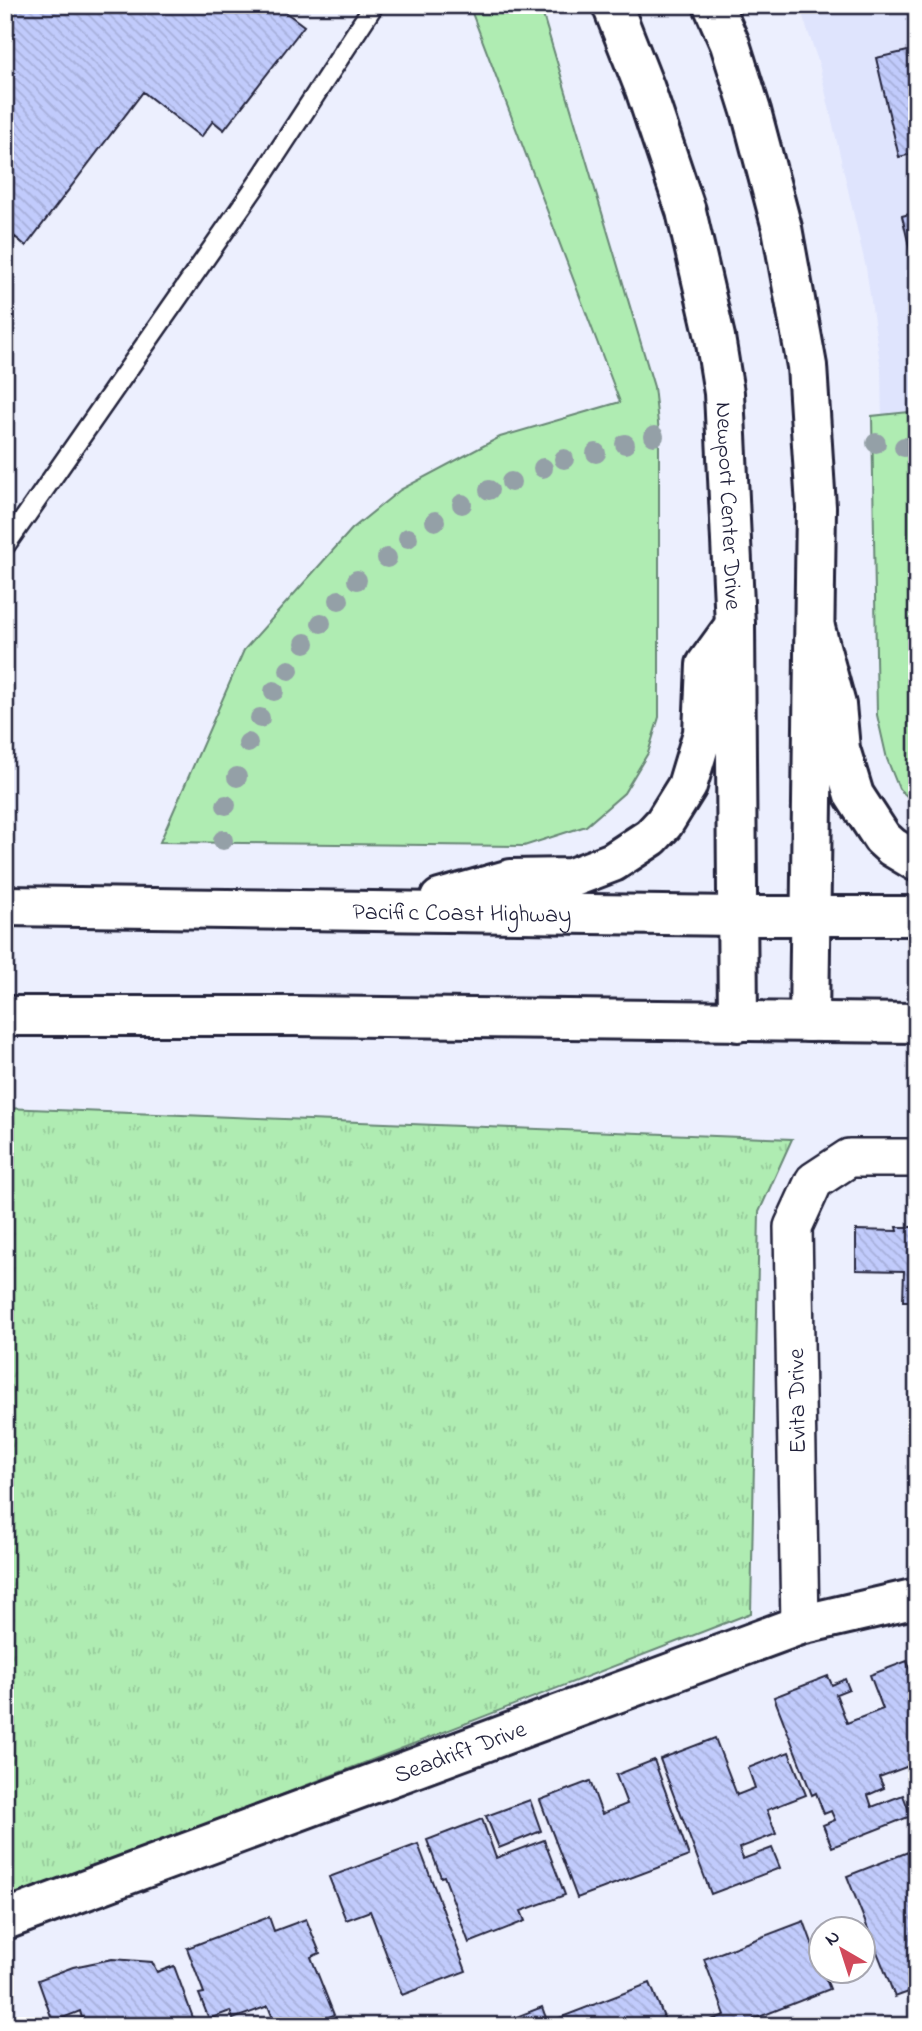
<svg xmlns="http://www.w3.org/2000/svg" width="922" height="2031" font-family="'Indie Flower',sans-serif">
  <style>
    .built { fill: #dfe4fd }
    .grass { fill: #afecb2; stroke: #688776; stroke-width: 2 }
    .park { fill: url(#park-tufts); stroke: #688776; stroke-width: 2 }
    .building { fill: url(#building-back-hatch); stroke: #22223b; stroke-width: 2 }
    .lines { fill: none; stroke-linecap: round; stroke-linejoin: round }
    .service-casing { stroke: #22223b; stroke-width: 23 }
    .minor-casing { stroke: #22223b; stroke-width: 42 }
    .tertiary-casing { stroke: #22223b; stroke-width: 44 }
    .secondary-casing { stroke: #22223b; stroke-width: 44 }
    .trunk-casing { stroke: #22223b; stroke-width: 44 }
    .service { stroke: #fff; stroke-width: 18 }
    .minor { stroke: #fff; stroke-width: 37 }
    .tertiary { stroke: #fff; stroke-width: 38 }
    .secondary { stroke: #fff; stroke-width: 38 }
    .trunk { stroke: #fff; stroke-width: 38 }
    .tree { fill: #94a0a7 }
    .labels { text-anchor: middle; stroke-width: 5; stroke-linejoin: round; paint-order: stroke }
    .street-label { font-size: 24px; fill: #22223b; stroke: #fff }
  </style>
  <defs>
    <pattern id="park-tufts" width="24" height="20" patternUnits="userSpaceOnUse" patternTransform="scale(1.75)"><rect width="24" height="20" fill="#afecb2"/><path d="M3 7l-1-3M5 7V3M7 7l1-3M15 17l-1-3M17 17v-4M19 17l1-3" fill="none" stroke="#96ca9a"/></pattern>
    <pattern id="building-back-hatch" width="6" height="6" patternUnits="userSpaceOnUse" patternTransform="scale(1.75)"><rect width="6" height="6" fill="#c1cbfc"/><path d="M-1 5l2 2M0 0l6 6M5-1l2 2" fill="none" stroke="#a6aed9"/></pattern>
  </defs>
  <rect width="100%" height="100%" fill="#eceffe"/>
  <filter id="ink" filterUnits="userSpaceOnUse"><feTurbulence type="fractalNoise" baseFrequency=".0143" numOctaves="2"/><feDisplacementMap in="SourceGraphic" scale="14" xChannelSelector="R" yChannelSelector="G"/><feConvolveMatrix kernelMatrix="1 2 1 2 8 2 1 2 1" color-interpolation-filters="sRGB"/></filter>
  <g filter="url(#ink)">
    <path class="built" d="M799,5H917V788L886,649L881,369L866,268L819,64Z"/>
    <path class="grass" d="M469,5H540L654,387L659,432V717L648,753L624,793L586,826L524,846L160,842L244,650L352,529L400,490L500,437L620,402Z
      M909,412L917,414V805L899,789L887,759L877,715L872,416Z"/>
    <path class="park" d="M5,1108L792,1139L759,1212L751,1613L5,1902Z"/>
    <path class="building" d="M15,5H276L304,26L224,130L213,121L201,137L143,92L26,246L15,237L5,250V18Z
      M917,49V155L916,153L899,157L876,58Z
      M917,212V280L902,216Z
      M897,1227H917V1367H914L915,1301H903L904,1271L856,1270V1230L898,1231Z
      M907,1661L915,1683L911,1684L915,1697L911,1698L917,1712V1763L879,1777L884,1788L868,1795L872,1807L903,1795L911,1816L832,1847L823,1825L835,1820L831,1811L824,1814L816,1793L812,1795L774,1697L828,1676L832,1685L845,1679L849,1689L836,1694L847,1723L883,1709L870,1675Z
      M715,1738L737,1795L755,1788L748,1768L789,1752L806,1795L767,1810L776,1834L739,1848L743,1859L772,1848L780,1868L711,1894L660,1759Z
      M654,1760L689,1856L577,1898L540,1800L590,1781L602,1814L627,1804L616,1775Z
      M530,1800L541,1831L499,1848L486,1816Z
      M482,1819L496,1858L544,1840L565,1895L521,1911L525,1921L469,1943L444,1876L441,1877L427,1840Z
      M418,1844L466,1971L402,1995L370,1911L346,1920L329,1877Z
      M908,1852L917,1873V1989L895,1997L847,1876Z
      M269,1917L274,1931L306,1919L320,1953L311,1957L334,2015L305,2026H276L268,2006L233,2019L230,2011L209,2019L199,1994L204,1993L187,1948Z
      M804,1921L820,1965V1972H823L830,1989L754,2019L757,2026H707L706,2022L725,2015L704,1959Z
      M112,1959L152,1962L157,1972L174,1966L196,2026H81L79,2019L82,2018L80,2011L53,2022L38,1980L73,1967Z
      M650,1983L667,2025L687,2017L690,2026H562L559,2018Z
      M542,2007L549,2026H493Z"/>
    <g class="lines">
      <defs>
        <path id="service" d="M5,546L255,187L374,5"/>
        <path id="minor" d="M800,1625L793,1227L814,1181L849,1158H917"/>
        <g id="tertiary">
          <path id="s1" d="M5,1920L800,1625L917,1598"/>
        </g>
        <g id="secondary">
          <path id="s2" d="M612,5L645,89L686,211L715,337L724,393L735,625L738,1022"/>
          <path d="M713,5L730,44L751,111L782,228L807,366L816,507L809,1022"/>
        </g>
        <g id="trunk">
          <path d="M815,628L836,705L840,749L854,795L882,838L892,847L917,862"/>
          <path d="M440,899L511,879L571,878L613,862L651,837L664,823L687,786L703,733L706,665L735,625"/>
          <path id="s3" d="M5,906L736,916H917"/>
          <path d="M5,1016H294L917,1023"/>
        </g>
      </defs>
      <use href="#service" class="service-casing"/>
      <use href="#minor" class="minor-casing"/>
      <use href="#tertiary" class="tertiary-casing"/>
      <use href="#secondary" class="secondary-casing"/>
      <use href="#trunk" class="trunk-casing"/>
      <use href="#service" class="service"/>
      <use href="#minor" class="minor"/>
      <use href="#tertiary" class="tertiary"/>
      <use href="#secondary" class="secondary"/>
      <use href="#trunk" class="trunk"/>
    </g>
    <g class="tree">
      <circle cx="654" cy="436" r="10"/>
      <circle cx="876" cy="443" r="10"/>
      <circle cx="625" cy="444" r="10"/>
      <circle cx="904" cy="447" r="10"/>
      <circle cx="596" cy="453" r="10"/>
      <circle cx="564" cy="459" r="10"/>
      <circle cx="543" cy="468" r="10"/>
      <circle cx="511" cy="482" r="10"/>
      <circle cx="489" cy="490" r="10"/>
      <circle cx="462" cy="504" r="10"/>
      <circle cx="435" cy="521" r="10"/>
      <circle cx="408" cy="538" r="10"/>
      <circle cx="387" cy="558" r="10"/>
      <circle cx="357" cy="580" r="10"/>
      <circle cx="339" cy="600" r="10"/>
      <circle cx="321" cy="623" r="10"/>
      <circle cx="305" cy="643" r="10"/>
      <circle cx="289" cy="670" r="10"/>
      <circle cx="274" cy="691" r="10"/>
      <circle cx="260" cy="718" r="10"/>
      <circle cx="248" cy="743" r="10"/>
      <circle cx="237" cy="777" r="10"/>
      <circle cx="226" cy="805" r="10"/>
      <circle cx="223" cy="840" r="10"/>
    </g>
  </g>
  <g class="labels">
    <g class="street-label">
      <text dy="8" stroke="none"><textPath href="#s2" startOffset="518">Newport Center Drive</textPath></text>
      <text dy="8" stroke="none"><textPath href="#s3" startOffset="457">Pacific Coast Highway</textPath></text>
      <text transform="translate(796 1401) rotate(-91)" y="8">Evita Drive</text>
      <text dy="8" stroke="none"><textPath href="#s1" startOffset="485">Seadrift Drive</textPath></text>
    </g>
  </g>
  <rect width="922" height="2031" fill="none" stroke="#fff" stroke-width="28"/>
  <rect x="14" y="14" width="894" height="2003" fill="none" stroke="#22223b" stroke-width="2.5" filter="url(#ink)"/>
  <g transform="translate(842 1950) rotate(321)"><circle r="33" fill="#ffffff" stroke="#a7a7b1" stroke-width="2"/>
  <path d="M0-5L12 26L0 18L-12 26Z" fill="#d1495b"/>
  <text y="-10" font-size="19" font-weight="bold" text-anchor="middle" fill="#22223b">N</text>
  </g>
</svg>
